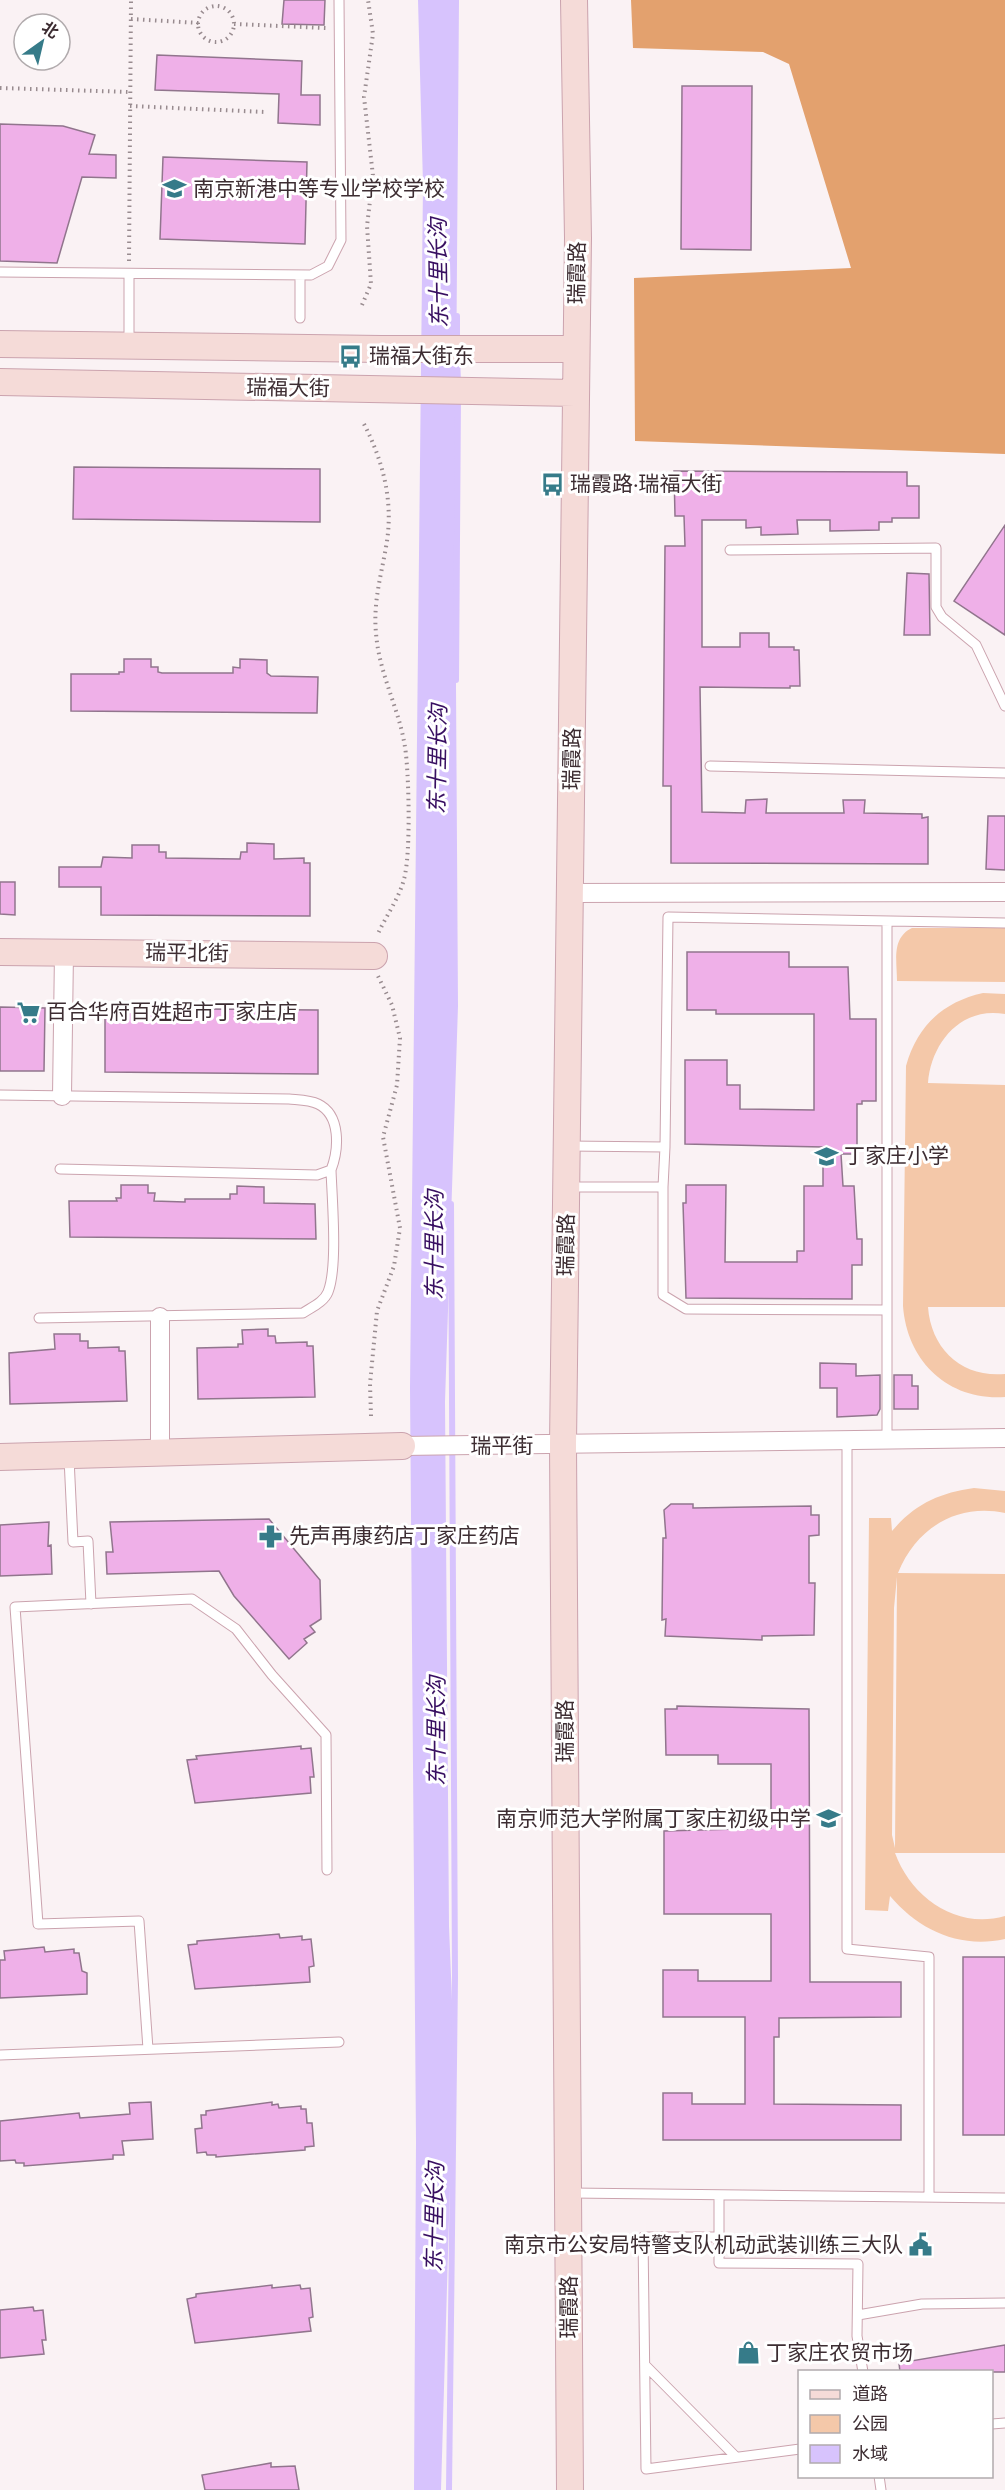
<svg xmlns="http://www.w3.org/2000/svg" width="1005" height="2490" font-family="'Playfair Display','Noto Sans SC',serif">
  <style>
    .green { fill: #f4c8a9; fill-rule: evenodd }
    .forest { fill: #e3a16e }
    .water { fill: #d7c3fd }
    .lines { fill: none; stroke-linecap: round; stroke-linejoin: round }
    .stream { stroke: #d7c3fd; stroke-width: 6 }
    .building { fill: #efb0e8; stroke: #91758d; stroke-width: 1.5 }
    .lane-casing { stroke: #cba3ae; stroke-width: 11 }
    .street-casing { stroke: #cba3ae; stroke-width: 20 }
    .secondary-casing { stroke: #cba3ae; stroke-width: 28 }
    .path { stroke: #988b8f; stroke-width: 4; stroke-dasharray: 1.5 4.5; stroke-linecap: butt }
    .lane { stroke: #fff; stroke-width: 9 }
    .street { stroke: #fff; stroke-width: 18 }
    .secondary { stroke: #f5dbd8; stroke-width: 26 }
    .labels { text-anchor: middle; stroke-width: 6; stroke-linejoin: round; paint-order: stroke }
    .poi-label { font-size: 21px; fill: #3d2d32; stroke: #fff; text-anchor: start }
    .street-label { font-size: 21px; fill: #3d2d32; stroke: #fff }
    .water-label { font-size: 22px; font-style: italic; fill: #380f61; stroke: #fff }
  </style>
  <rect width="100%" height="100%" fill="#faf2f4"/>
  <path class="green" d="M912,928H1005V982L897,981C897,961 891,938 912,928Z
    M983,993L1005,994V1014C961,1006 931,1043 928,1083L1005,1085V1307H928C931,1349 962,1378 1005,1374V1397C948,1401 907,1361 903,1306L906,1066C917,1026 943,1002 983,993Z
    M974,1488L1005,1491V1513C957,1503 916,1528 898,1573L1005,1574V1853H895C911,1897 956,1930 1005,1916V1939C959,1949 919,1930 890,1896L888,1911L865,1910L869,1518H891L892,1531C915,1504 939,1493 974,1488ZM897,1577L895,1848L892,1835L894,1608Z"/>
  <path class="forest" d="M631,0H1005V454L635,441L634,278L851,268L789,64L763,52L633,48Z"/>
  <path class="water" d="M418,0H459L455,526L458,1006L445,1402L449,1926L454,2050L441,2490H414L416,2141L410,1388L423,184Z"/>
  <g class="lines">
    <path class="stream" d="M457,316V344
      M457,355L458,383
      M456,680L458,397
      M449,2490L455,1977L451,1204"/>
  </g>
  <path class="building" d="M284,0H325L324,25L282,24Z
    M157,55L302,61L301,95H320V125L278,123L279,94L155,90Z
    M682,86H752L751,250L681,249Z
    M0,124L63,126L95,135L89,154L116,155V178L82,177L57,263L0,261Z
    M163,157L307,162L305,244L160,239Z
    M74,467L320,469V522L73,519Z
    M674,471L907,472V486H919V518H892V522H879V530L830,531V520H797L798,534L761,535V527L746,528V520H702V647H740V633H769V647H794V650H799L800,686H790V688L700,687L702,812L745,813L746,800L767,799L766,813H844L843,800H865L864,813L922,814V818L928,817V864L671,863V786H663L665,546H685L684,516H675Z
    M1005,525V635L954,601Z
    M907,573L929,574L930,635H904Z
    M124,659H151V667H158V672L162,673H233V667L240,668V659L267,660V673L271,676L318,677L317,713L71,711V674H119V672H124Z
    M988,816H1005V870L986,869Z
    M247,843L274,844V859L304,858V863H310V916L101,915V887H59V867H101L103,857L132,858V845H159V852H166V858L240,859L241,852H247Z
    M0,882H15V915L0,914Z
    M687,952H789V967H848L850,1019H876V1101H862V1104H857V1154H841L843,1186H854L857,1239H862V1265H852V1299L686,1298L683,1203H686V1185H726L725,1262H797V1251H804V1186H823V1147L685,1144V1060H727V1085H740V1109L814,1110V1014H716V1010H687Z
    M0,1007L45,1008L44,1071H0Z
    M105,1008L318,1010V1074L105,1072Z
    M121,1185H148V1193H155L154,1201L185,1202V1199H230V1194H237V1186L264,1187V1203L315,1204L316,1239L70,1237L69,1201H117L116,1198H121Z
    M268,1329V1336H275L276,1343L307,1342V1346H313L315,1397L198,1399L197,1348L238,1347V1344H243L242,1330Z
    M54,1334H80V1341H88V1348L119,1347V1351H125L127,1401L10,1404L9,1353L55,1349Z
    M820,1363L856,1364V1376L880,1375V1409L877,1415L837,1417V1388H820Z
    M894,1375H912V1386H918V1409H894Z
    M671,1504H693V1508L811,1506V1515H819V1535L809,1536V1583H815L814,1635L762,1636V1640L665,1636L666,1619L662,1620L663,1538H666L664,1510Z
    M269,1519L320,1580L321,1619L310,1626L315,1632L304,1639L307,1643L289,1659L234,1596L219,1571L107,1574L106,1552H113L110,1522Z
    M49,1522L48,1546L51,1545L52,1574L0,1576V1525Z
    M677,1706L809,1709L810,1982H901V2017L779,2018V2037H774V2104L901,2105V2140H663V2093H692V2104H745V2017H663V1970H698V1981H771V1914H664V1831L771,1828V1764H718V1755H666L665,1709H677Z
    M301,1746V1749L311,1748L314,1777H310L311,1793L195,1803L187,1760L197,1759L196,1756Z
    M279,1934L280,1938L302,1936V1940L311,1939L314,1966L309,1967L310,1982L195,1989L188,1945L197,1944V1941Z
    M44,1947L45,1952L74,1949V1953H79L82,1971L87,1973V1994L0,1998V1960H5L4,1951Z
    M963,1957H1005V2135H963Z
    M151,2102L153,2139L122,2141L124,2155H113V2159L24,2166V2163H16L15,2160L0,2161V2121L79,2113L80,2118L130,2114L129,2103Z
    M272,2102V2105L278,2104L279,2108L301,2106V2109H306L307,2123H312L314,2146L305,2147V2150L216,2157V2155H207L206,2152L197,2153L195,2129L202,2128L201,2115H206V2111Z
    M272,2285V2288L300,2285L301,2289L310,2288L313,2317L309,2318L311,2331L195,2343L187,2299L196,2297V2294Z
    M33,2307L34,2311L43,2310L46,2340H42L44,2354L0,2358V2310Z
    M1005,2345V2372H900L899,2363Z
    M271,2463V2467L295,2466L299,2490H205L202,2475Z"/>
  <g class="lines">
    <defs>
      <path id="lane" d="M0,272L311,275L328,266L341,240L339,0
        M129,274V344
        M300,318V275
        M730,550L936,548V607L942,617L976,645L1005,706
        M710,766L1005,773
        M0,1095L289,1099C299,1100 310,1100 318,1104C341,1115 339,1149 331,1170L317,1175L60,1169
        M567,1146L665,1147L663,1187H569
        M665,1147L668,917L1005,923
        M663,1187V1295L686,1309L887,1310
        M39,1318L303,1313C312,1307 324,1302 328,1292C338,1267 332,1199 331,1170
        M847,1440V1949L929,1957V2197
        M887,1440V921
        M69,1458L73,1542L88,1541L91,1604
        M148,2049L139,1921L38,1924L15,1607L192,1599L236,1629L272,1675L326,1735L327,1870
        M0,2055L339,2042
        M571,2193L1005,2198
        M719,2195V2263L858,2264L857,2336L863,2372
        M719,2237H643L646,2469L800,2449
        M858,2315L922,2304L1005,2303
        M645,2365L736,2457
        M992,2424L1005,2423
        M879,2476L881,2490"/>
      <path id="street" d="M571,893L1005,892
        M62,1096L64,952
        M160,1317V1453
        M402,1446L1005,1438"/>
      <path id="secondary" d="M0,344L381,349H575
        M0,382L575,393
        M0,952L374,956
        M0,1457L402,1446
        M570,2490L563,1445L578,238L574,0"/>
    </defs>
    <use href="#lane" class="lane-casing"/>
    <use href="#street" class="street-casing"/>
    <use href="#secondary" class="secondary-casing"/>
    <path class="path" d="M198 24a18 18 0 1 1 36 0a18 18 0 1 1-36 0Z
      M131,19L199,23
      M234,24L326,28
      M0,88L130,92
      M130,106L265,112
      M129,261L131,0
      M362,305L371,284L367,226L373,176L364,97L373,34L368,0
      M364,424C384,463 394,504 386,547C381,576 373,603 376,633C379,674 399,708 405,747C409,772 411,855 404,879C399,899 385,917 377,936
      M371,1416L370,1384L377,1311L394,1266L400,1228L383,1137L397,1085L400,1038L392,1005L378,976"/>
    <use href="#lane" class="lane"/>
    <use href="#street" class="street"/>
    <use href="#secondary" class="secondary"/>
  </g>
  <defs>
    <symbol id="school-bare" viewBox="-9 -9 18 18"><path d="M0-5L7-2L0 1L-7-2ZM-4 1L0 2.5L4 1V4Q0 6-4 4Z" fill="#367b89" stroke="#fff" stroke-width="2.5" paint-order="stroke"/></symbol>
    <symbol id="bus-bare" viewBox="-9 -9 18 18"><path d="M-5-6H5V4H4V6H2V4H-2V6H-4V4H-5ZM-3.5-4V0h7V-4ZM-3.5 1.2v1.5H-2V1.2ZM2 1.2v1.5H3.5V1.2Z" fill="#367b89" stroke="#fff" stroke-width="2.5" paint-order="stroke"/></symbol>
    <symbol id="supermarket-bare" viewBox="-9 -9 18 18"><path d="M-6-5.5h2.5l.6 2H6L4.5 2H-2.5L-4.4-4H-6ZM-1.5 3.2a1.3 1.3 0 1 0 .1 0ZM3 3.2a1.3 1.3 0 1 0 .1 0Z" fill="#367b89" stroke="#fff" stroke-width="2.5" paint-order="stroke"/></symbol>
    <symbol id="pharmacy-bare" viewBox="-9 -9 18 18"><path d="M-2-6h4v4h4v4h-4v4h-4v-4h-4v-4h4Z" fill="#367b89" stroke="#fff" stroke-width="2.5" paint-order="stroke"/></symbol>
    <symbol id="civic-bare" viewBox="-9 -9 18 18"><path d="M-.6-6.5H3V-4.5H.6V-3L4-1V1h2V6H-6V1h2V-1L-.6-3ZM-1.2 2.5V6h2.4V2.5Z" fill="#367b89" stroke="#fff" stroke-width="2.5" paint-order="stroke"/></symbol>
    <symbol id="shop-bare" viewBox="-9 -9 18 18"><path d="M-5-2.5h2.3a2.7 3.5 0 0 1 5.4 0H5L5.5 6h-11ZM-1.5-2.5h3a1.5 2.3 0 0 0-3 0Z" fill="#367b89" stroke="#fff" stroke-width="2.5" paint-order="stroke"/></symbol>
  </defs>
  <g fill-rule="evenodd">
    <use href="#school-bare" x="158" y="172" width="33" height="33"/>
    <use href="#bus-bare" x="334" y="340" width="33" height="33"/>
    <use href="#bus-bare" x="536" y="468" width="33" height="33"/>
    <use href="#supermarket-bare" x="12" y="996" width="33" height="33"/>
    <use href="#school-bare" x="810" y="1140" width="33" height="33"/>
    <use href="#pharmacy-bare" x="254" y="1520" width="33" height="33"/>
    <use href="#school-bare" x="812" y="1802" width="33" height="33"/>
    <use href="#civic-bare" x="904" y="2228" width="33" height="33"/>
    <use href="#shop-bare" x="732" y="2336" width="33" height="33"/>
  </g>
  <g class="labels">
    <g class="poi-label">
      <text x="193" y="196">南京新港中等专业学校学校</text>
      <text x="369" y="363">瑞福大街东</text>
      <text x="570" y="491">瑞霞路·瑞福大街</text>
      <text x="46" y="1019">百合华府百姓超市丁家庄店</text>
      <text x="844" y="1163">丁家庄小学</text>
      <text x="289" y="1543">先声再康药店丁家庄药店</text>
      <text x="811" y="1826" text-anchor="end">南京师范大学附属丁家庄初级中学</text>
      <text x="903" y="2252" text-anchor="end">南京市公安局特警支队机动武装训练三大队</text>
      <text x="766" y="2360">丁家庄农贸市场</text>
    </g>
    <g class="street-label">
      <text transform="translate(577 273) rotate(-89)" y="7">瑞霞路</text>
      <text transform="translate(288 388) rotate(1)" y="7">瑞福大街</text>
      <text transform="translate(572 759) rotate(-89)" y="7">瑞霞路</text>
      <text transform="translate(187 953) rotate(1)" y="7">瑞平北街</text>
      <text transform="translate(566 1245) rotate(-89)" y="7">瑞霞路</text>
      <text x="502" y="1453">瑞平街</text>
      <text transform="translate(565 1731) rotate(-90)" y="7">瑞霞路</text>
      <text transform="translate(569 2307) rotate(-90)" y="7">瑞霞路</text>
    </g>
    <g class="water-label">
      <text transform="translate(438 273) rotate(-91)" y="8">东十里长沟</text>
      <text transform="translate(437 759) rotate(-89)" y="8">东十里长沟</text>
      <text transform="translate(434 1245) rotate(-90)" y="8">东十里长沟</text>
      <text transform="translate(436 1731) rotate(-90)" y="8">东十里长沟</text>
      <text transform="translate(434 2217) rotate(-89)" y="8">东十里长沟</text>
    </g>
  </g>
  <rect x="798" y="2370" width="195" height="108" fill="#ffffff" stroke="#b1abad" stroke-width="1.5"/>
  <rect x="810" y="2390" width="30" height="9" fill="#f5dbd8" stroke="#b1abad" stroke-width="1.5"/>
  <text x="852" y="2400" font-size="18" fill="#3d2d32">道路</text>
  <rect x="810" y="2415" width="30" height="18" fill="#f4c8a9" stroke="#b1abad" stroke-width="1.5"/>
  <text x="852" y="2430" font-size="18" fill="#3d2d32">公园</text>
  <rect x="810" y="2445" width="30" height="18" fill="#d7c3fd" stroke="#b1abad" stroke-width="1.5"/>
  <text x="852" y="2460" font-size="18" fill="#3d2d32">水域</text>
  <g transform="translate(42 42) rotate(34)"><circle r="28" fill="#ffffff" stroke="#b1abad" stroke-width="1.5"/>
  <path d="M0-4.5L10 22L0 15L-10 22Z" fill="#367b89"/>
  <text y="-9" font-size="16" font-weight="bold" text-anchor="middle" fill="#3d2d32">北</text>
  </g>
</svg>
